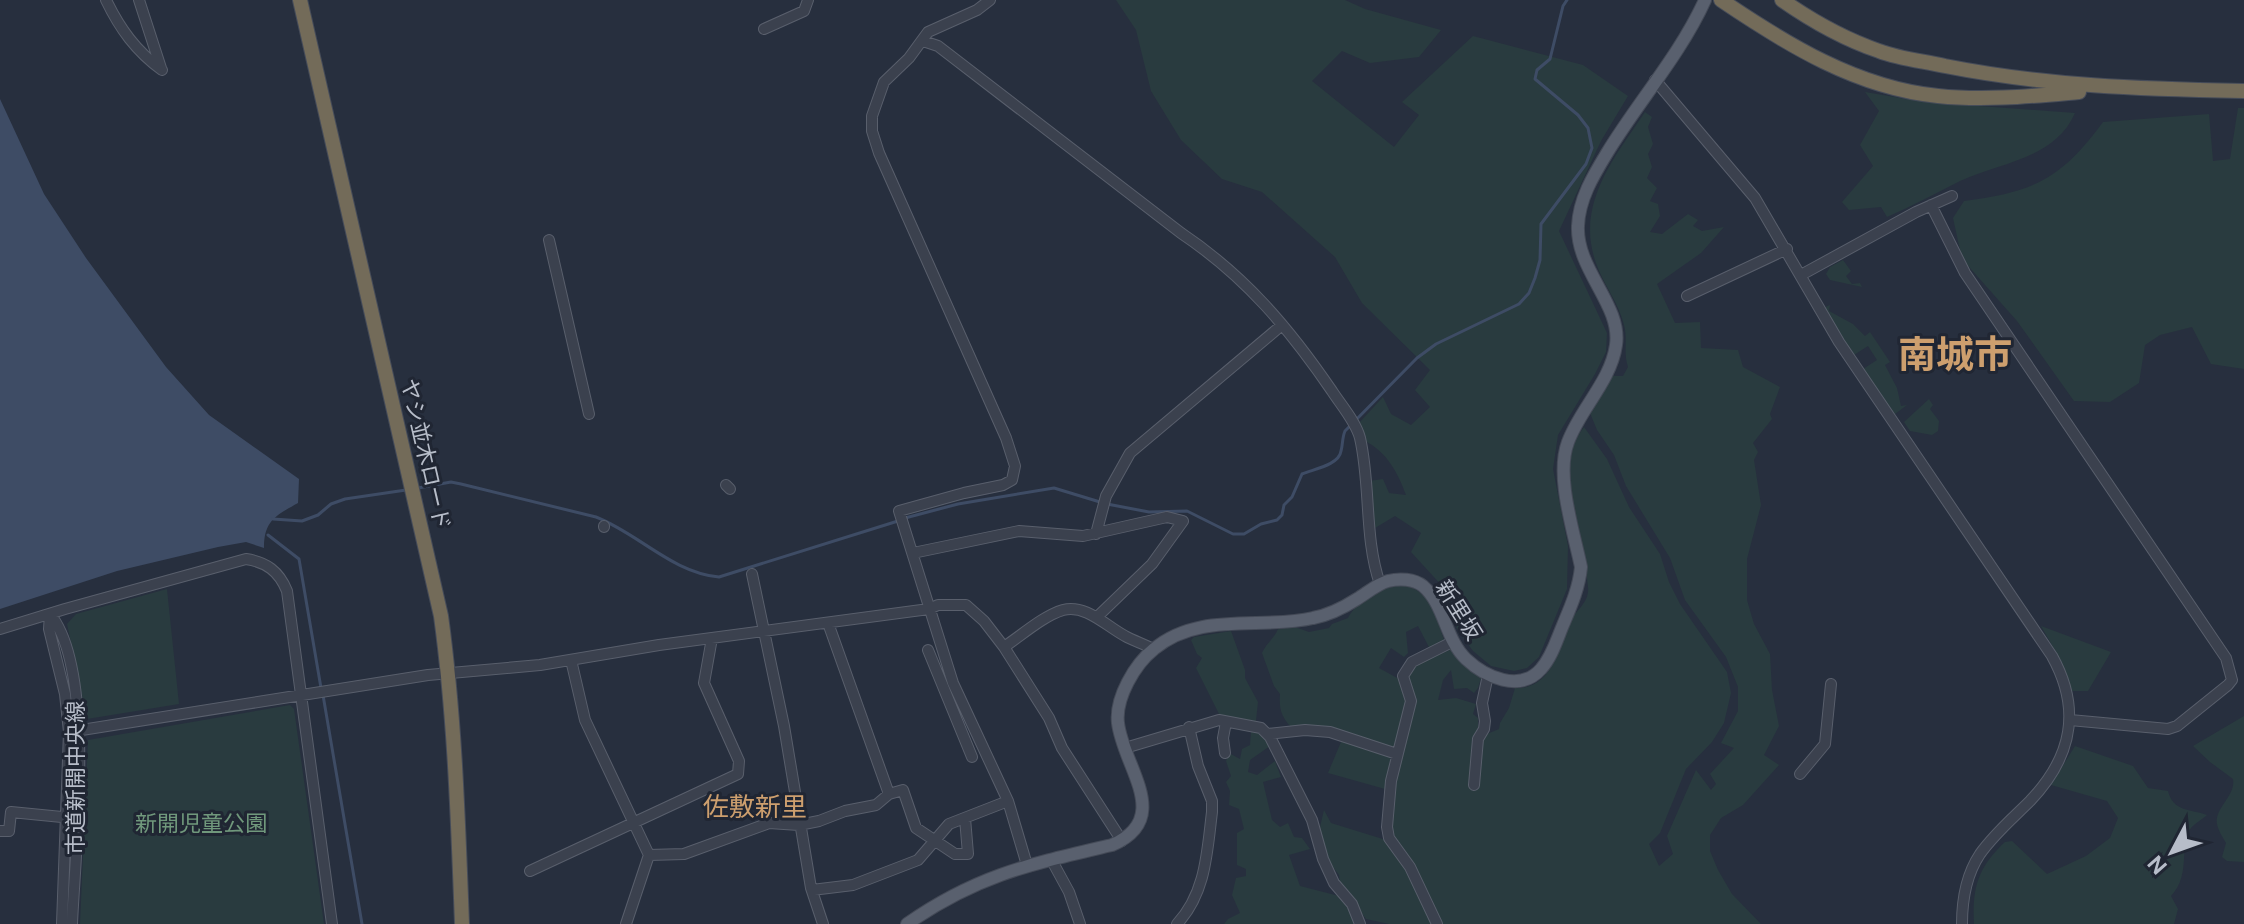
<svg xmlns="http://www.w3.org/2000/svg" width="2244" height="924" font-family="'DM Sans','Noto Sans JP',sans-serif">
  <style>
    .green { fill: #293b3f; fill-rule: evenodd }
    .water { fill: #3e4c65 }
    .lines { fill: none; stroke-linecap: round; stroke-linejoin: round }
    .stream { stroke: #3e4c65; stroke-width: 3 }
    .minor-casing { stroke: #595f6c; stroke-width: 12 }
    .major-casing { stroke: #444a57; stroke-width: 14 }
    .highway-casing { stroke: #464c59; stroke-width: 16 }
    .minor { stroke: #3b414e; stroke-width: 10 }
    .major { stroke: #59606e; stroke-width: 12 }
    .highway { stroke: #736b59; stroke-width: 14 }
    .labels { text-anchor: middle; stroke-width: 6; stroke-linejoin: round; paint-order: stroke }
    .street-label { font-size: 22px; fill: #b7bdc9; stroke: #202633 }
    .park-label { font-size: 22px; fill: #70987c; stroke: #202633 }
    .quarter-label { font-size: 26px; fill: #cd9f6e; stroke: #202633 }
    .town-label { font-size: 38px; font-weight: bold; fill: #cd9f6e; stroke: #202633 }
  </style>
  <rect width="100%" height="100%" fill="#272f3e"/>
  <path class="green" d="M1116,0H1345L1365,9L1441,30L1419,57L1370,63L1342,51L1312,81L1394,147L1419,115L1402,102L1473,36L1583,65L1628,96L1601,141L1559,231L1607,333L1606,352L1595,374L1558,435L1553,469L1568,546L1567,589L1539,657L1527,668L1514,671L1491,666L1473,651L1459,632L1440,596L1444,588L1411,552L1421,533L1395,516L1375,528L1369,481L1383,479L1389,493L1406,495C1398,473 1387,452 1365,441L1359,423L1383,397L1391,414L1411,425L1430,407L1415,390L1430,370L1362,303L1335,257L1262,192L1222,179L1181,140L1151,91L1136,30Z
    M1865,92L1924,102L2075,113C2055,159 2001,162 1960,181C1936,193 1912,206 1887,217L1881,207L1849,210L1842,202L1873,166L1860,145L1879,111Z
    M2238,108H2244V369L2211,364L2192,327L2160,335L2145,345L2139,383L2110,402L2074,401L2017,321L1962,259L1953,218L1964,201C2034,192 2061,179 2103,122L2209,114L2213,161L2230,159Z
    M1645,112L1652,117L1648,127L1653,144L1648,154L1652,167L1647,178L1657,188L1650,201L1658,204L1660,216L1650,232L1662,234L1688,214L1698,220L1693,226L1702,231L1724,227L1701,253L1657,284L1675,323L1700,322L1701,348L1738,350L1743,367L1780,387L1770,414L1772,419L1753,443L1758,452L1754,460L1761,505L1747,559V600L1754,624L1770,654L1772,690L1779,726L1764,755L1779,765L1743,805L1721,818L1710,835V851L1718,870L1732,894L1761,924H1440L1432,900L1412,865L1393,839L1391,827L1394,783L1412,715L1406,676L1415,665L1452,649L1462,664L1481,678L1478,688L1474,693L1467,688L1454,689L1451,670L1443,680L1438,700L1456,698L1476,704L1473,714L1478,718V729L1487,734L1499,729L1500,723L1509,708L1515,688C1552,689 1557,651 1569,624C1574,611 1590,603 1588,587C1586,566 1582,541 1577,520C1568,483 1559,461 1584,427L1607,459L1629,507L1660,554L1669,582L1680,604L1727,672L1731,693L1724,723L1712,742L1686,769L1660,833L1649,844L1659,866L1673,854L1667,836L1696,770L1711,790L1716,784L1710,774L1734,748L1721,743L1738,711V687L1726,657L1685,600L1670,558L1626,486L1614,455L1597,430L1590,413L1612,376H1623L1628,367C1623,353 1628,339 1624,325C1619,303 1603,284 1596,263C1575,205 1614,158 1645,112Z
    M1843,260L1851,271L1846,276L1852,284L1860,283L1862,287L1830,280L1826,274L1830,267Z
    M1830,305L1829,311L1853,324L1865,336L1870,332L1890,362L1885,365L1897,388L1901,406L1907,405L1895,414L1887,407L1823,308ZM1868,346L1877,360L1863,369L1854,355Z
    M1929,399L1933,405L1930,409L1939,421L1938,431L1932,435L1910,431L1904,422Z
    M1398,584C1431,588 1435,615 1445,642L1431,651L1418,626L1406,632L1408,653L1404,657L1391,648L1379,668L1399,679L1407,700L1394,750L1291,727C1281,716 1279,709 1280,694L1274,686L1262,653C1266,643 1274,639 1278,629L1295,627L1309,632L1329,628L1332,624L1348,618C1356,601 1381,590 1398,584Z
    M167,589L179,704L87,719L67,624L76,614Z
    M2041,626L2111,652L2088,691H2072L2061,661Z
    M1231,631L1245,670V678L1258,702L1256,721H1237L1219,714L1196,668L1202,658L1197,654L1191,640L1194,637Z
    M290,705L294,709L324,924H80L88,740Z
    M2244,716V862L2227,861L2222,857L2226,843C2223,838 2218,830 2217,824C2214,808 2236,796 2233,779L2210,762L2193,746Z
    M1258,731L1270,746L1250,760L1248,772L1257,775L1275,761L1281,777L1263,782L1272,820L1280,827L1288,823L1294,837L1302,838L1310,849L1289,855L1300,886L1343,897L1357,924H1224L1228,919L1240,913L1232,895L1236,878L1246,876V869L1237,865V833L1244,829L1239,809L1229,805L1230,791L1226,782L1231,776L1226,761L1229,753L1240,759L1242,749L1250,745L1251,732Z
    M1343,737L1391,755L1385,789L1328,773Z
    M2075,746L2133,766L2148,788L2168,791C2173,812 2191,809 2207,815C2203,819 2195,823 2191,828C2178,844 2192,874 2171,896L2178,909L2174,924H1974C1972,888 1978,867 2005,842L2012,841L2047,874L2086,856L2110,838L2118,818L2107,801L2051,785Z
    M1324,810L1331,823L1386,840L1408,869L1434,924H1389L1366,919L1340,884L1339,875L1326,858L1319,831Z"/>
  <path class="water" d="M0,99L44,194L86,258L166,367L209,415L299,479L298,503C275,516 264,521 264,548L246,542L218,547L117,571L0,609Z"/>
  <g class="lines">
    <path class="stream" d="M418,488L451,482L461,484L596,517C639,534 673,573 719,577L898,521
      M1107,504L1149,512L1187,511L1233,534H1244L1261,524L1277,520L1282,515L1284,505L1292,497L1302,474C1314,469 1339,465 1341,451C1343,444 1342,438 1345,431L1417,358L1436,344L1519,304L1529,293L1535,278L1540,260L1541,224L1586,164L1592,148L1588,128L1578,115L1535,79L1537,70L1550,59L1563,6L1567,0
      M905,518L958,504L1054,488L1100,502
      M273,519L302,521L318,515L331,504L345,499L406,490
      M268,535L299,559L321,688
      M323,695L362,924"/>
    <defs>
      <path id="minor" d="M106,0C120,29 136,51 162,70
        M139,0L161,68
        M990,0L977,10L928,32L909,58L884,82L872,116V131L879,153L1006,438L1015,466L1012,480L1003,485L964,493L899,511L953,683L1008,801L1027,865
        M764,29L804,11L808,0
        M923,41L938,46L1181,233C1245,276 1289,328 1332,391C1341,405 1356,422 1360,438C1371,486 1364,538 1380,584
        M1655,80L1755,198L1839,342L2052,656C2082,710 2072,757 2030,801C2013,818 1994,834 1980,854C1966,875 1962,900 1962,924
        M1931,205L1965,273L2226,658L2232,680L2228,685L2177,726L2168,729L2070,720
        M549,240L589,414
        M1801,275L1916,212L1952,196
        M1687,296L1787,249
        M726,485L730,489
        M604,527V526
        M1096,534L1106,496L1130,453L1282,325
        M913,553L1019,531L1083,536L1167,517L1183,521L1152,564L1097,617
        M752,574L784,726L811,888L823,924
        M50,614C96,670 75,851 72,924
        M50,614L49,629L65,694L69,732L62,924
        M828,623L889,794
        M0,629L65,609L246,559C266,562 279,571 287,591L332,924
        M1004,647C1022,635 1043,616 1063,610C1086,604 1106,626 1125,636C1134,641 1144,644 1153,649
        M928,650L972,757
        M571,660L585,720L649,855L626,924
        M69,732L428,675L540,665L659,645L929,609L938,605H966L984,621L1004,647L1049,718L1062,748L1122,841
        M1267,734L1305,730L1330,732L1397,754
        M1125,748L1219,720L1261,728L1270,737L1312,820L1323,859L1334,883L1352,904L1360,924
        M1225,753L1223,738L1226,722
        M1800,774L1825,744L1831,684
        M1474,785L1478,739L1484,729L1485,721L1482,703L1488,675
        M0,831H9L11,812L72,818
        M649,855L684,854L769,823L799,825L819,821L845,811L876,805L889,794L903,790L916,828L955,854H968L965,818
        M1051,859L1069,892L1080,924
        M530,871L738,774L739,761L704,683L712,638
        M812,890L853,885L918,860L949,824L1008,801
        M1177,924C1206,893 1207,852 1212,812V801L1198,766L1189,727
        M1437,924L1410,867L1389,838L1387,827L1391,781L1411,701L1403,676L1412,662L1452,642"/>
      <path id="major" d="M907,924C977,875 1031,864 1112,845C1174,818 1123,767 1118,723C1115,698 1135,664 1154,649C1199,611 1261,630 1313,618C1329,615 1343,608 1357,599C1367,593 1377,584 1388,581C1400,578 1414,579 1423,586C1445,605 1445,639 1466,659C1485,677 1520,693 1541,669C1552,657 1557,639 1563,625C1571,606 1579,588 1581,567C1574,532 1555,476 1568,442C1580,409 1611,381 1616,345C1622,305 1576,270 1578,226C1579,199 1593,176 1607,153C1638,102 1680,55 1705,0"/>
      <path id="highway" d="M300,0L441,616C455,719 458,821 462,924
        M1721,0C1786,44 1857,88 1938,96C1985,101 2033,96 2079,92
        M1782,0C1812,21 1844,39 1879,51C1900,59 1923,61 1945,66C2046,86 2141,89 2244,91"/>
    </defs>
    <use href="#minor" class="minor-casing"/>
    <use href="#major" class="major-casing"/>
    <use href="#highway" class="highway-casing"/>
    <use href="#minor" class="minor"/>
    <use href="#major" class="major"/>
    <use href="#highway" class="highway"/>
  </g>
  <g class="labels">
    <g class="street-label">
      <text transform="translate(426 454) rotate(77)" y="8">ヤシ並木ロード</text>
      <text transform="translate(1459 610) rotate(58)" y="8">新里坂</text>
      <text transform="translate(75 778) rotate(-90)" y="8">市道新開中央線</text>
    </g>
    <g class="park-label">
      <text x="201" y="831">新開児童公園</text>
    </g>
    <g class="quarter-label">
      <text x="755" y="816">佐敷新里</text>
    </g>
    <g class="town-label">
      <text x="1955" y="368">南城市</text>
    </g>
  </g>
  <g transform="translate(2172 852) rotate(229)" stroke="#202633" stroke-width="6" paint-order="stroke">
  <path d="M0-6L14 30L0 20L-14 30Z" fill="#b7bdc9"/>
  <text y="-12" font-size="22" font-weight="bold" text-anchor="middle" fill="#b7bdc9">N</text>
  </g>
</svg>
